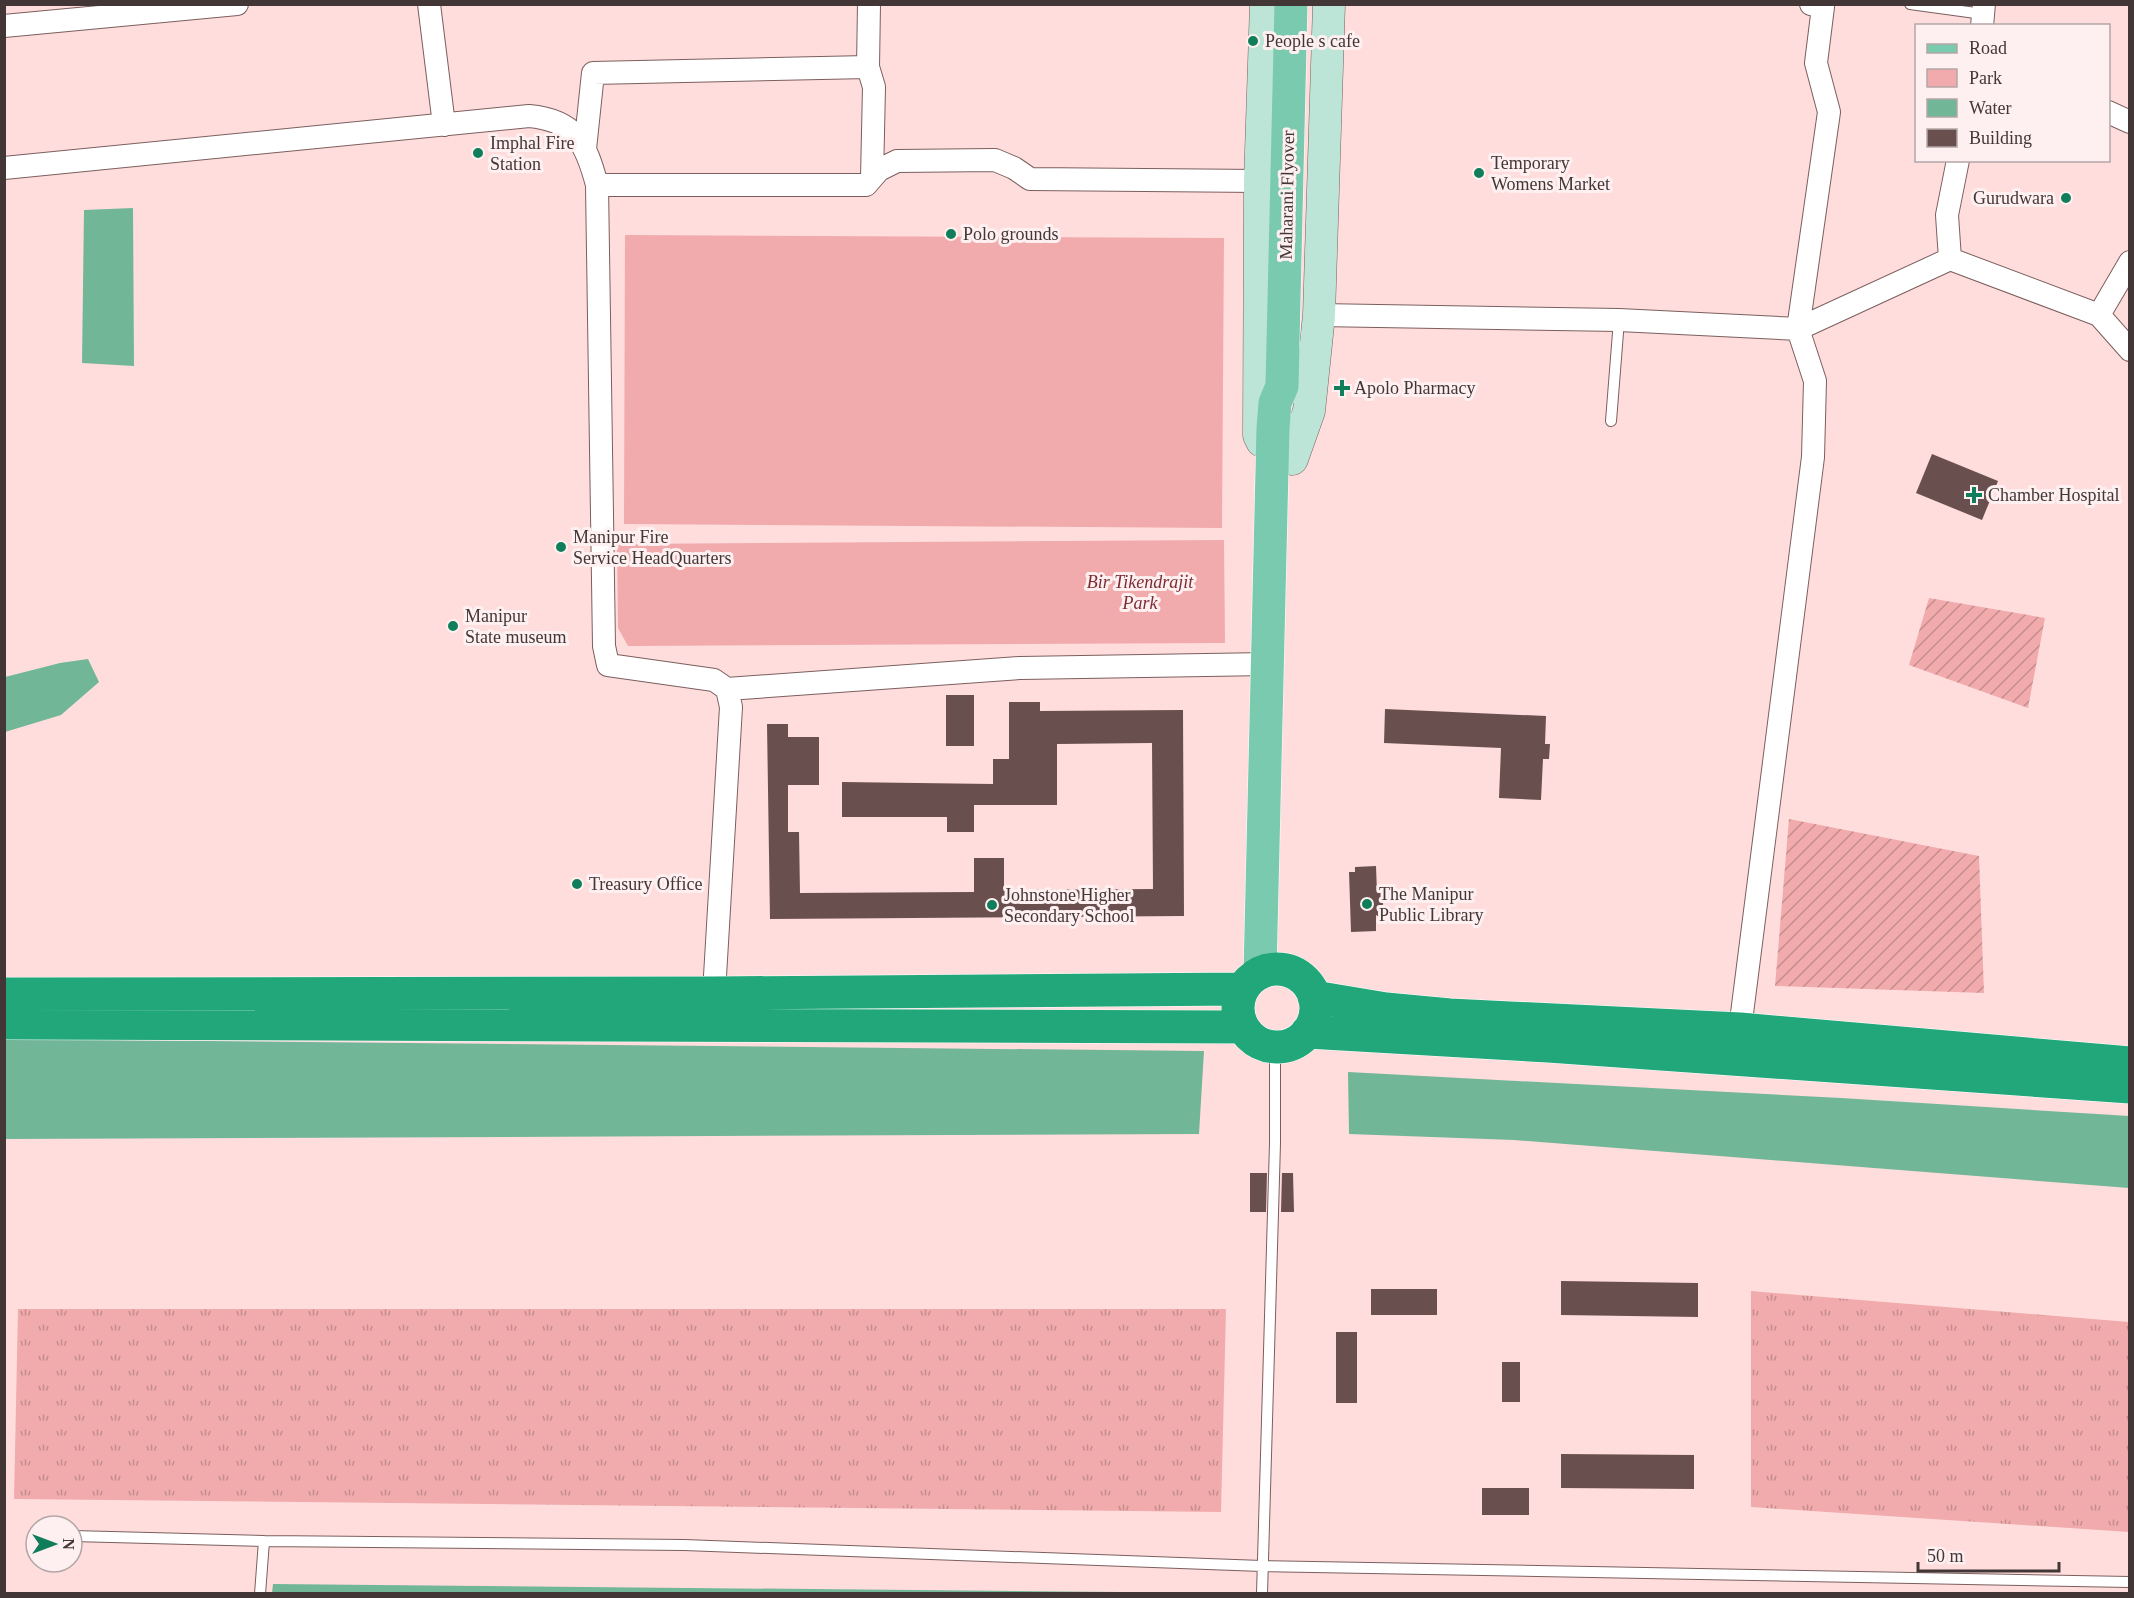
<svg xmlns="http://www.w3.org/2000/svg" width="2134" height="1598" font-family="'Times New Roman',serif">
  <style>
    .grass { fill: url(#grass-tufts) }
    .park { fill: #f1abac }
    .garden { fill: url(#garden-furrows) }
    .water { fill: #72b698 }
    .building { fill: #6a4f4f }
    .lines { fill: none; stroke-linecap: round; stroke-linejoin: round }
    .lane-casing { stroke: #7b5f5e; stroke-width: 12 }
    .street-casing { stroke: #7b5f5e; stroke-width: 24 }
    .secondary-casing { stroke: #7b5f5e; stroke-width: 33 }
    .primary-casing { stroke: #fff; stroke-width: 34 }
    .highway-casing { stroke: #fff; stroke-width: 34 }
    .lane { stroke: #fff; stroke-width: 10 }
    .street { stroke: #fff; stroke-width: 22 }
    .secondary { stroke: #bce5d7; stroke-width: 32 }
    .primary { stroke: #7acaaf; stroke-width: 33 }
    .highway { stroke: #21a779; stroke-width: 33 }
    .poi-dot { fill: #107e5a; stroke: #fef0f0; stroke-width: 2 }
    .labels { text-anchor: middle; stroke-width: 6; stroke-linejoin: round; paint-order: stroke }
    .poi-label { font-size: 18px; fill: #433636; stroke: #fef0f0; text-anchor: start }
    .street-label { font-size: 18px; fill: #433636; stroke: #fef0f0 }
    .park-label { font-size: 18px; font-style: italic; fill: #7d2c33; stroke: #fef0f0 }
  </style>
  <defs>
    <pattern id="grass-tufts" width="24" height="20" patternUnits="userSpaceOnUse" patternTransform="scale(1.5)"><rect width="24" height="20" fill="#f1abac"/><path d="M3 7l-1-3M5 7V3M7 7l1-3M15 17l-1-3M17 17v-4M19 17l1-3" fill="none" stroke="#c58c8d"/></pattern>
    <pattern id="garden-furrows" width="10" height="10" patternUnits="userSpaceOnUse" patternTransform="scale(1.5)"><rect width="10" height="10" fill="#f1abac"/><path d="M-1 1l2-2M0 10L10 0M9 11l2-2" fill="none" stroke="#c58c8d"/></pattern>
  </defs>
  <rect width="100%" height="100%" fill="#fdd"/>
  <path class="grass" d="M1751,1291L2129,1322V1532L1751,1507Z
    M18,1309H1226L1221,1512L14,1499Z"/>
  <path class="park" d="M625,235L1224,238L1222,528L624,524Z
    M1224,540L1225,643L628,646L618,628L617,544Z"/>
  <path class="garden" d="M1929,598L2045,618L2028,708L1909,665Z
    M1789,819L1979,856L1984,993L1775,986Z"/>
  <path class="water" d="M133,208L134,366L82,363L84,210Z
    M88,659L99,682L61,715L5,732V677L60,663Z
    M5,1039L1204,1051L1199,1134L5,1139Z
    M1348,1072L1841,1098L2129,1116V1188L1514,1140L1349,1134Z
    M273,1584L1225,1593H272Z"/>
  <path class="building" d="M1932,454L1998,481L1982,520L1916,493Z
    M946,695H974V746H946Z
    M1009,702H1040V711L1183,710L1184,916L770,919L767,724H788V737H819V785H788V832H799L800,893L974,892V858H1004V890L1153,889L1152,743L1057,744V805H974V832H947V817H842V782L993,784V759H1009Z
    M1385,709L1546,716L1545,744H1550L1549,759H1543L1541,800L1499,798L1501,748L1384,743Z
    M1376,866L1377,893L1383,889V919L1376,915V931L1351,932L1349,872H1355V867Z
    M1250,1173H1267L1266,1212H1250Z
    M1282,1173H1293L1294,1212H1281Z
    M1561,1281L1698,1283V1317L1561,1315Z
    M1371,1289H1437V1315H1371Z
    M1336,1332H1357V1403H1336Z
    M1502,1362H1520V1402H1502Z
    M1561,1454L1694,1455V1489L1561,1488Z
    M1482,1488H1529V1515H1482Z"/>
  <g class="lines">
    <defs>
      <path id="lane" d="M1910,4L1983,14
        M1611,421L1619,320
        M72,1536L264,1541
        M260,1594L264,1541L684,1545L1262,1566L2130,1582
        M1262,1594L1275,1143V1047"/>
      <path id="street" d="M429,4L444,125
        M4,26L237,4
        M1982,26L1984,4
        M868,67L874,87L872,178
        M2108,112L2130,122
        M585,149L593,73L868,67L869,4
        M4,168L529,116C575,120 586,143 597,185L604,646L608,665L714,680L727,689L731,707L714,993
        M597,185H866L879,170L897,161L995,160L1014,168L1030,179L1260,181
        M1950,259L1947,215L1958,160
        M1319,315L1619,320L1798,329L1950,259L2099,315L2130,350
        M2099,315L2130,262
        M727,689L1020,668L1268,664
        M1740,1029L1813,457L1815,381L1798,329L1829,112L1816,63L1823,7L1811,4"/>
      <path id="secondary" d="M1262,441L1259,435L1260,181L1266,4
        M1292,459L1309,411L1319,315L1329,4"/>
      <path id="primary" d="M1260,973L1273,428L1275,403L1282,386L1291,4"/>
      <path id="highway" d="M1238 1008a39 39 0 1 1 78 0a39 39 0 1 1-78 0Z
        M4,994L714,993L1243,989
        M1314,997L1386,1009L1450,1015L1740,1029L2130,1063
        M4,1023L1243,1027
        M1307,1032L1548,1046L2130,1087"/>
    </defs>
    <use href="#lane" class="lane-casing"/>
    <use href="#street" class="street-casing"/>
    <use href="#secondary" class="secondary-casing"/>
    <use href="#primary" class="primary-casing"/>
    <use href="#highway" class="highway-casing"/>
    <use href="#lane" class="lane"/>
    <use href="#street" class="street"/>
    <use href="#secondary" class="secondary"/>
    <use href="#primary" class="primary"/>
    <use href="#highway" class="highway"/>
  </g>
  <g class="poi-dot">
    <circle cx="1253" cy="41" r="6"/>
    <circle cx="478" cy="153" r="6"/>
    <circle cx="1479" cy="173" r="6"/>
    <circle cx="2066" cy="198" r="6"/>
    <circle cx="951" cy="234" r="6"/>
    <path d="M1339 379h6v6h6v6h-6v6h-6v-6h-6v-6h6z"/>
    <path d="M1971 486h6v6h6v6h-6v6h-6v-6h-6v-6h6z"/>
    <circle cx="561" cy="547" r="6"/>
    <circle cx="453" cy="626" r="6"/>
    <circle cx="577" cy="884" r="6"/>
    <circle cx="1367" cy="904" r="6"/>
    <circle cx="992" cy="905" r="6"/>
  </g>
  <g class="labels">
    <g class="poi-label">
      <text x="1265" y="47">People s cafe</text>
      <text x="490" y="149">Imphal Fire<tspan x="490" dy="21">Station</tspan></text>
      <text x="1491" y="169">Temporary<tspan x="1491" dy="21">Womens Market</tspan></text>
      <text x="2054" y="204" text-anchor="end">Gurudwara</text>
      <text x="963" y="240">Polo grounds</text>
      <text x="1354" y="394">Apolo Pharmacy</text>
      <text x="1988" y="501">Chamber Hospital</text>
      <text x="573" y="543">Manipur Fire<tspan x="573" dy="21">Service HeadQuarters</tspan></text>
      <text x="465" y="622">Manipur<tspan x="465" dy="21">State museum</tspan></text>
      <text x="589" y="890">Treasury Office</text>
      <text x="1379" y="900">The Manipur<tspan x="1379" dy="21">Public Library</tspan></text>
      <text x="1004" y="901">Johnstone Higher<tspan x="1004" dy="21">Secondary School</tspan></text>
    </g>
    <g class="street-label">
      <text transform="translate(1287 195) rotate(-89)" y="6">Maharani Flyover</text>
    </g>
    <g class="park-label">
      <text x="1140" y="588">Bir Tikendrajit<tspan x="1140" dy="21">Park</tspan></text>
    </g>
  </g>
  <rect width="2134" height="1598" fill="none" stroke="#433636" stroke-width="12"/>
  <rect x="1915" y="24" width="195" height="138" fill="#fef0f0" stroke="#b3a6a6" stroke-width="1.5"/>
  <rect x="1927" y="44" width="30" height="9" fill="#7acaaf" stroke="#b3a6a6" stroke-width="1.5"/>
  <text x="1969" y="54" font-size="18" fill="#433636">Road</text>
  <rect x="1927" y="69" width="30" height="18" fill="#f1abac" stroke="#b3a6a6" stroke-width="1.5"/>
  <text x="1969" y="84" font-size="18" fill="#433636">Park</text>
  <rect x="1927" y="99" width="30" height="18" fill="#72b698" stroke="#b3a6a6" stroke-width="1.5"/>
  <text x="1969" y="114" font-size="18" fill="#433636">Water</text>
  <rect x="1927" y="129" width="30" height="18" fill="#6a4f4f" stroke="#b3a6a6" stroke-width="1.5"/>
  <text x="1969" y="144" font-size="18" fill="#433636">Building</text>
  <g transform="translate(54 1544) rotate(90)"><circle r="28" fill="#fef0f0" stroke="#b3a6a6" stroke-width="1.5"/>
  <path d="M0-4.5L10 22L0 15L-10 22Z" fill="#107e5a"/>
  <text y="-9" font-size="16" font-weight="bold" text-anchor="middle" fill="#433636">N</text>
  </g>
  <path d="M1918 1562v9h141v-9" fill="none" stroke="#433636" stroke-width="3"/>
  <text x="1927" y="1562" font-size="18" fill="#433636" stroke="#fef0f0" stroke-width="4.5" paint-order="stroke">50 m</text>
</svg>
